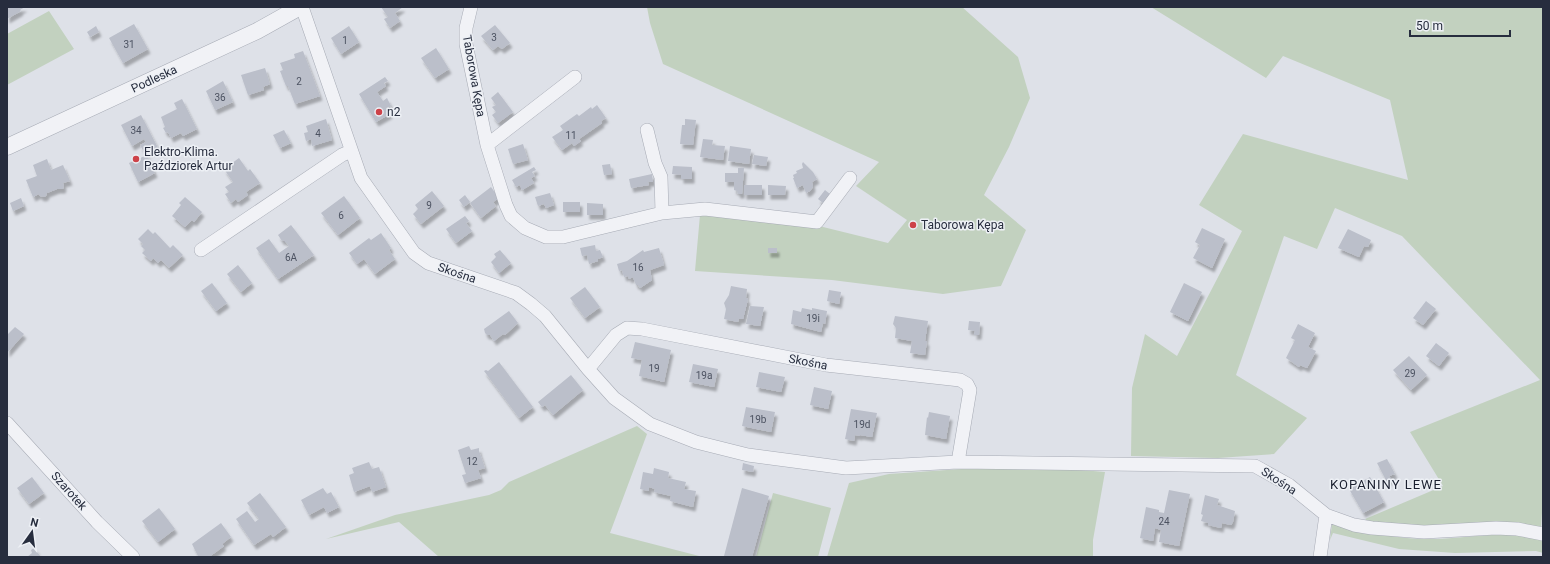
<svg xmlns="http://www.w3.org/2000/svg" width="1550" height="564" font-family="Roboto,sans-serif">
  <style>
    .green { fill: #c2d1bf }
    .building { fill: #bbbfca; filter: url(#shadow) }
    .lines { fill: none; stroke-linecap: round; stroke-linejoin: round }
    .minor-casing { stroke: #a7abb5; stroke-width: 14 }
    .tertiary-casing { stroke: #a7abb5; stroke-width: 17 }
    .minor { stroke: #f1f2f6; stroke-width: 13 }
    .tertiary { stroke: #f1f2f6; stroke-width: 16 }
    .poi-dot { fill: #cd4249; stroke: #edf0f5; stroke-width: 1.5 }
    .labels { text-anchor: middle; stroke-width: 3; stroke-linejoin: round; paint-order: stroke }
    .number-label { font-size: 10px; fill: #4c5261 }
    .street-label { font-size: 12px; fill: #272d3e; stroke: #edf0f5 }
    .poi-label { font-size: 12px; fill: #272d3e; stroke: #edf0f5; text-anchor: start }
    .neighbourhood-label { font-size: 13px; letter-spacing: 1px; fill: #1a1f2f; stroke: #edf0f5 }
  </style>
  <defs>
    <filter id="shadow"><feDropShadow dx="2.5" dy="4.5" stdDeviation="1" flood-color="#0004"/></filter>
  </defs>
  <rect width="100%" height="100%" fill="#dee1e8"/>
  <path class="green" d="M647,7H962L1018,57L1030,98L1009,147L984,195L1026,230L1001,286L943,294L832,280L695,271L700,215L819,226L888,243L907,220L856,186L879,162L663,64L650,23Z
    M1151,7H1543V496L1541,529L1420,527L1370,523L1365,519L1443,486L1410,432L1540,380L1402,236L1335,208L1317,249L1284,236L1236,375L1307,418L1274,454L1218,458L1131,456L1132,388L1145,334L1177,356L1242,231L1199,205L1243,134L1408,180L1390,100L1283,56L1266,78Z
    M49,11L74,49L7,85V34Z
    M637,426L647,434L610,533L703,557H439L399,522L326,539L395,515L489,495L501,490L509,482Z
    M990,467L1057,468L1105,472L1093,540V557H827L849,483L889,474Z
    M773,493L831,508L818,557H756Z
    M1332,524C1364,531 1396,539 1428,539C1467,539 1505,528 1543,541V553L1536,551L1455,553L1399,549L1333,533L1330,540Z"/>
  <path class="building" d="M7,7H25L20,10L21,11L7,19Z
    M381,7H403L395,13L400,21L390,28L384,19L388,17Z
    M134,24L148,49L123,63L109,38Z
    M495,25L510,43L502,49L498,46L493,50L481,36Z
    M96,26L99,32L90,37L87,32Z
    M349,26L359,42L341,54L331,38Z
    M436,48L449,69L435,78L421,58Z
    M303,51L320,96L295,104L288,86H286L280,71L283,70L280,63L295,58L294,54Z
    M265,68L270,84L263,87L264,90L248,95L241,75Z
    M385,77L388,81L384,83L386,86L377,92L383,101L387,98L391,106L387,108L390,114L376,122L359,94Z
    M223,81L233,102L215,110L206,91Z
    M498,92L513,112L498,123L492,115L496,112L492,107L496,105L491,98Z
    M182,99L197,129L183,136L181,133L171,138L168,132L166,133L163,128L165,127L161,117L177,109L174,103Z
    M597,105L606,118L601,121L602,123L579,139L581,141L574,146L572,143L562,150L552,137L563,130L560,126L577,114L579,116L591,107L592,109Z
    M141,115L158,148L145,154L140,145L146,142L144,139L132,146L121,125Z
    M326,119L332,140L312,146L311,139L306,141L304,133L308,132L306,126Z
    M685,119L696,120L693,145L680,144L682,125H685Z
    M284,130L291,143L280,148L273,135Z
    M703,139L713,140L712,145L725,146L723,160L700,157Z
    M523,144L528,160L513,164L508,149Z
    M730,146L751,149L749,164L728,161Z
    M147,155L155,173L138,182L129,163Z
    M754,155L768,157L766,166L752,164Z
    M239,158L248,171L250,169L260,183L246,192L248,195L238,202L236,199L231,203L225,194L229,192L225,187L233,182L224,169Z
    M47,159L51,170L63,165L70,181L63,183L64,186L63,189H57L47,193L46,196L43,197L40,196L39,194L33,197L26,180L37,176L33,165Z
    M803,162L813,172L817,179L812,182L813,187L810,191L806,193L803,185L797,188L793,178H794L793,175L797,173L796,171L803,168L802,164Z
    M610,164L612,174L604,175L602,165Z
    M673,166L692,167V179H681V175L672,174Z
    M534,167L536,170L532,172L535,176L531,178L534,183L522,190L520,185L516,187L512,180Z
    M738,168H744L742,194H738L737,191L734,190V182H725V173H738Z
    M652,174L653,182H648L649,185L631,188L629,179Z
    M744,185H762V195H744Z
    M768,185L786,186L785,195H768Z
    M491,187L499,198L493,202L496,206L481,218L470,203Z
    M825,190L830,194L823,203L818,199Z
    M432,191L444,206L421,224L413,214L418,209L415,205Z
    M550,193L554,205L546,208L544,204L538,206L535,197Z
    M465,195L470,202L464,207L459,200Z
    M344,196L360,218L338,235L321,213Z
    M185,197L202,212L194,222L192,220L185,227L172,216L181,205L179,203Z
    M21,198L24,206L13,211L10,203Z
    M563,202H580V212H563Z
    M587,203L603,204V215H587Z
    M465,216L469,221L466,223L472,231L456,243L446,229Z
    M291,225L314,255L278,279L256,248L269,239L279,253L289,246L284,240L282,241L278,235Z
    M1202,228L1225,239L1212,268L1193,258L1200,245L1195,242Z
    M148,229L153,234L155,232L170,248L173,245L183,255L169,268L161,260L158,263L153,258L151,261L142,253L145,250L141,246L143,244L138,239Z
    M1348,229L1371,240L1368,247L1364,246L1359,257L1338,248Z
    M381,233L391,248L389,250L395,259L375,274L364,259L357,264L349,253L369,238L371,240Z
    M595,245L596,251L600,250L603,257L598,259V261L589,264L587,255L582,256L580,248Z
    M659,248L664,265L650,270L652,280L640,288L638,285H636L633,277L629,279L628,276L624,277L622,270L619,271L617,264L627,261L643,250L644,252Z
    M768,248H777V253H768Z
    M500,250L511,263L499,273L491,262L496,257L494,254Z
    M238,265L252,283L241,292L227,274Z
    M212,283L227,303L216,311L201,291Z
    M1184,283L1202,292L1188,321L1170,312Z
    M731,286L747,289L746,298L748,299L743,319H739L738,322L724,319L726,309L724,303L729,295Z
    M585,287L600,307L585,318L570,298Z
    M829,290L841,292L839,304L827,301Z
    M1426,301L1436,309L1423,325L1413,318Z
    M750,306L764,307L760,326L746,324Z
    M802,308L812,310V308L827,311L825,324L823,323L821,332L791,324L793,310L801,312Z
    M509,311L518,323L505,335L503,334L494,341L490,335H487L485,333L484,329Z
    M895,316L928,321L925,341H927L925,355L910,353L912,341L895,338L896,328L893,324Z
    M969,321L980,322L979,335H974L975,331L968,330Z
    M1298,324L1315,333L1308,347L1316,351L1307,368L1300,365L1299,367L1286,358L1295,340L1291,338Z
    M15,327L24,334L7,353V335Z
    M635,342L671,350L664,382L639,376L642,360L631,358Z
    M1436,343L1449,353L1439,366L1426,356Z
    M1409,356L1427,375L1411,390L1393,370Z
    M499,362L533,407L519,418L484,371L486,370L488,371Z
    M693,364L718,369L714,387L689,382Z
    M759,372L785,377L781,392L756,387Z
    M571,375L583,390L553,415L545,405L542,407L538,402Z
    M814,387L832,391L828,409L810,405Z
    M746,407L775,412L771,432L742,426Z
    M851,409L877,413L872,437L860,435V436L855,435L854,441L845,439Z
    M929,412L950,416L946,439L925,435L927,417L928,418Z
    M469,446L471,450L479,448V451L485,468L478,470L481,478L465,483L462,475L466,474L458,450Z
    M1387,459L1395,474L1389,476L1391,479L1387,482L1377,463Z
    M369,462L372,469L379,467L386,487L372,492L370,486L354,492L349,475L354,473L352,468Z
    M743,463L754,466L753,472L742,470Z
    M654,468L669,472L668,478L686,482L684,489L696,491L693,507L670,501L671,496L654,492L655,489L649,487V491L640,489L643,472L653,474Z
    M32,477L44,493L29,504L17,488Z
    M1370,477L1384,502L1363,513L1349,489Z
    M323,488L327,494L331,492L339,507L327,513L324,507L309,515L301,500Z
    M742,488L769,496L752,557H726L724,556Z
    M1169,490L1190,494L1179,546L1159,542L1161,530L1155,528L1153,541L1140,538L1146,507L1159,510V512L1164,513Z
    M260,493L286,527L273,537L271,534L254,545L236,519L247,511L255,522L259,519L247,503Z
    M1205,495L1219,499L1217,505L1235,511L1233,522L1231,525L1222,523L1221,528L1208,525V523L1201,521L1203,515L1201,514Z
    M159,508L175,529L158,542L142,521Z
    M221,523L231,537L222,544L224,546L209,557L198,556L192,544Z
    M34,548L37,550V552L41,557H27L32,553L31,550Z"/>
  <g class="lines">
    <defs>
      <path id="minor" d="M302,7L361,178L414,253L428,263L516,293L531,304L545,316L588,369L614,398L650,424L696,442L748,455L846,468L958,462L1255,466L1289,485L1326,515L1354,525L1372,528L1424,532L1496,528L1517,529L1543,534
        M471,7L466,28V44L487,145L506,205L511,216L525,228L546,237H563L662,213L705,209L817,222L850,178
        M647,130L655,163L661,177L662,213
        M487,145L575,77
        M201,250L342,155L351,151
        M588,369L616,335L627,328L642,329L826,365L960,380L967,384L970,390L958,462
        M7,423L97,522L133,557
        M1320,557L1326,515"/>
      <path id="tertiary" d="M7,147L257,31L300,7"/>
    </defs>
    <use href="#minor" class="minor-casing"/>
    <use href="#tertiary" class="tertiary-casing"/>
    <use href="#minor" class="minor"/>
    <use href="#tertiary" class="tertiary"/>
  </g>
  <g class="poi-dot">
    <circle cx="379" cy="112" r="4"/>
    <circle cx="136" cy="159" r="4"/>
    <circle cx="913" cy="225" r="4"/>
  </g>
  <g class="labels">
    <g class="number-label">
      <text x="494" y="41">3</text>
      <text x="345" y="44">1</text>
      <text x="129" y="48">31</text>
      <text x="299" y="85">2</text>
      <text x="220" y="101">36</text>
      <text x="136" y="134">34</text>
      <text x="318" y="137">4</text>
      <text x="571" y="139">11</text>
      <text x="429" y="209">9</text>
      <text x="341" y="219">6</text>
      <text x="291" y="261">6A</text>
      <text x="638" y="271">16</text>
      <text x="813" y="322">19i</text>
      <text x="654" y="372">19</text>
      <text x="1410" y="377">29</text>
      <text x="704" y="379">19a</text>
      <text x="758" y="423">19b</text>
      <text x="862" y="428">19d</text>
      <text x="472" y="465">12</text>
      <text x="1164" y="525">24</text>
    </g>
    <g class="street-label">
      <text transform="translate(474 76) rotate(80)" y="4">Taborowa Kępa</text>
      <text transform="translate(154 79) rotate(-25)" y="4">Podleska</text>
      <text transform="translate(457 273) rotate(19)" y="4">Skośna</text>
      <text transform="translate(808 362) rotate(11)" y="4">Skośna</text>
      <text transform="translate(1279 481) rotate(33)" y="4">Skośna</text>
      <text transform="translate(69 491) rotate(48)" y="4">Szarotek</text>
    </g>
    <g class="poi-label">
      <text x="387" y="116">n2</text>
      <text x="144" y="156">Elektro-Klima.<tspan x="144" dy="14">Paździorek Artur</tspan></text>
      <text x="921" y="229">Taborowa Kępa</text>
    </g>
    <g class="neighbourhood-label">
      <text x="1386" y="489">KOPANINY LEWE</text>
    </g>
  </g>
  <rect width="1550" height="564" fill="none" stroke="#272d3e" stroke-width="16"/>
  <g transform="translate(32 532) rotate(14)" stroke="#edf0f5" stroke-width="3" paint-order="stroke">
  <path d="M0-3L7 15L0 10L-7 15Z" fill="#272d3e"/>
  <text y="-6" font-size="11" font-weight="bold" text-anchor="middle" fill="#272d3e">N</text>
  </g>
  <path d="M1410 30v6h100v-6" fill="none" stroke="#272d3e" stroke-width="2"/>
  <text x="1416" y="30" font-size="12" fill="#272d3e" stroke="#edf0f5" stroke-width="3" paint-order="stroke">50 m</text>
</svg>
